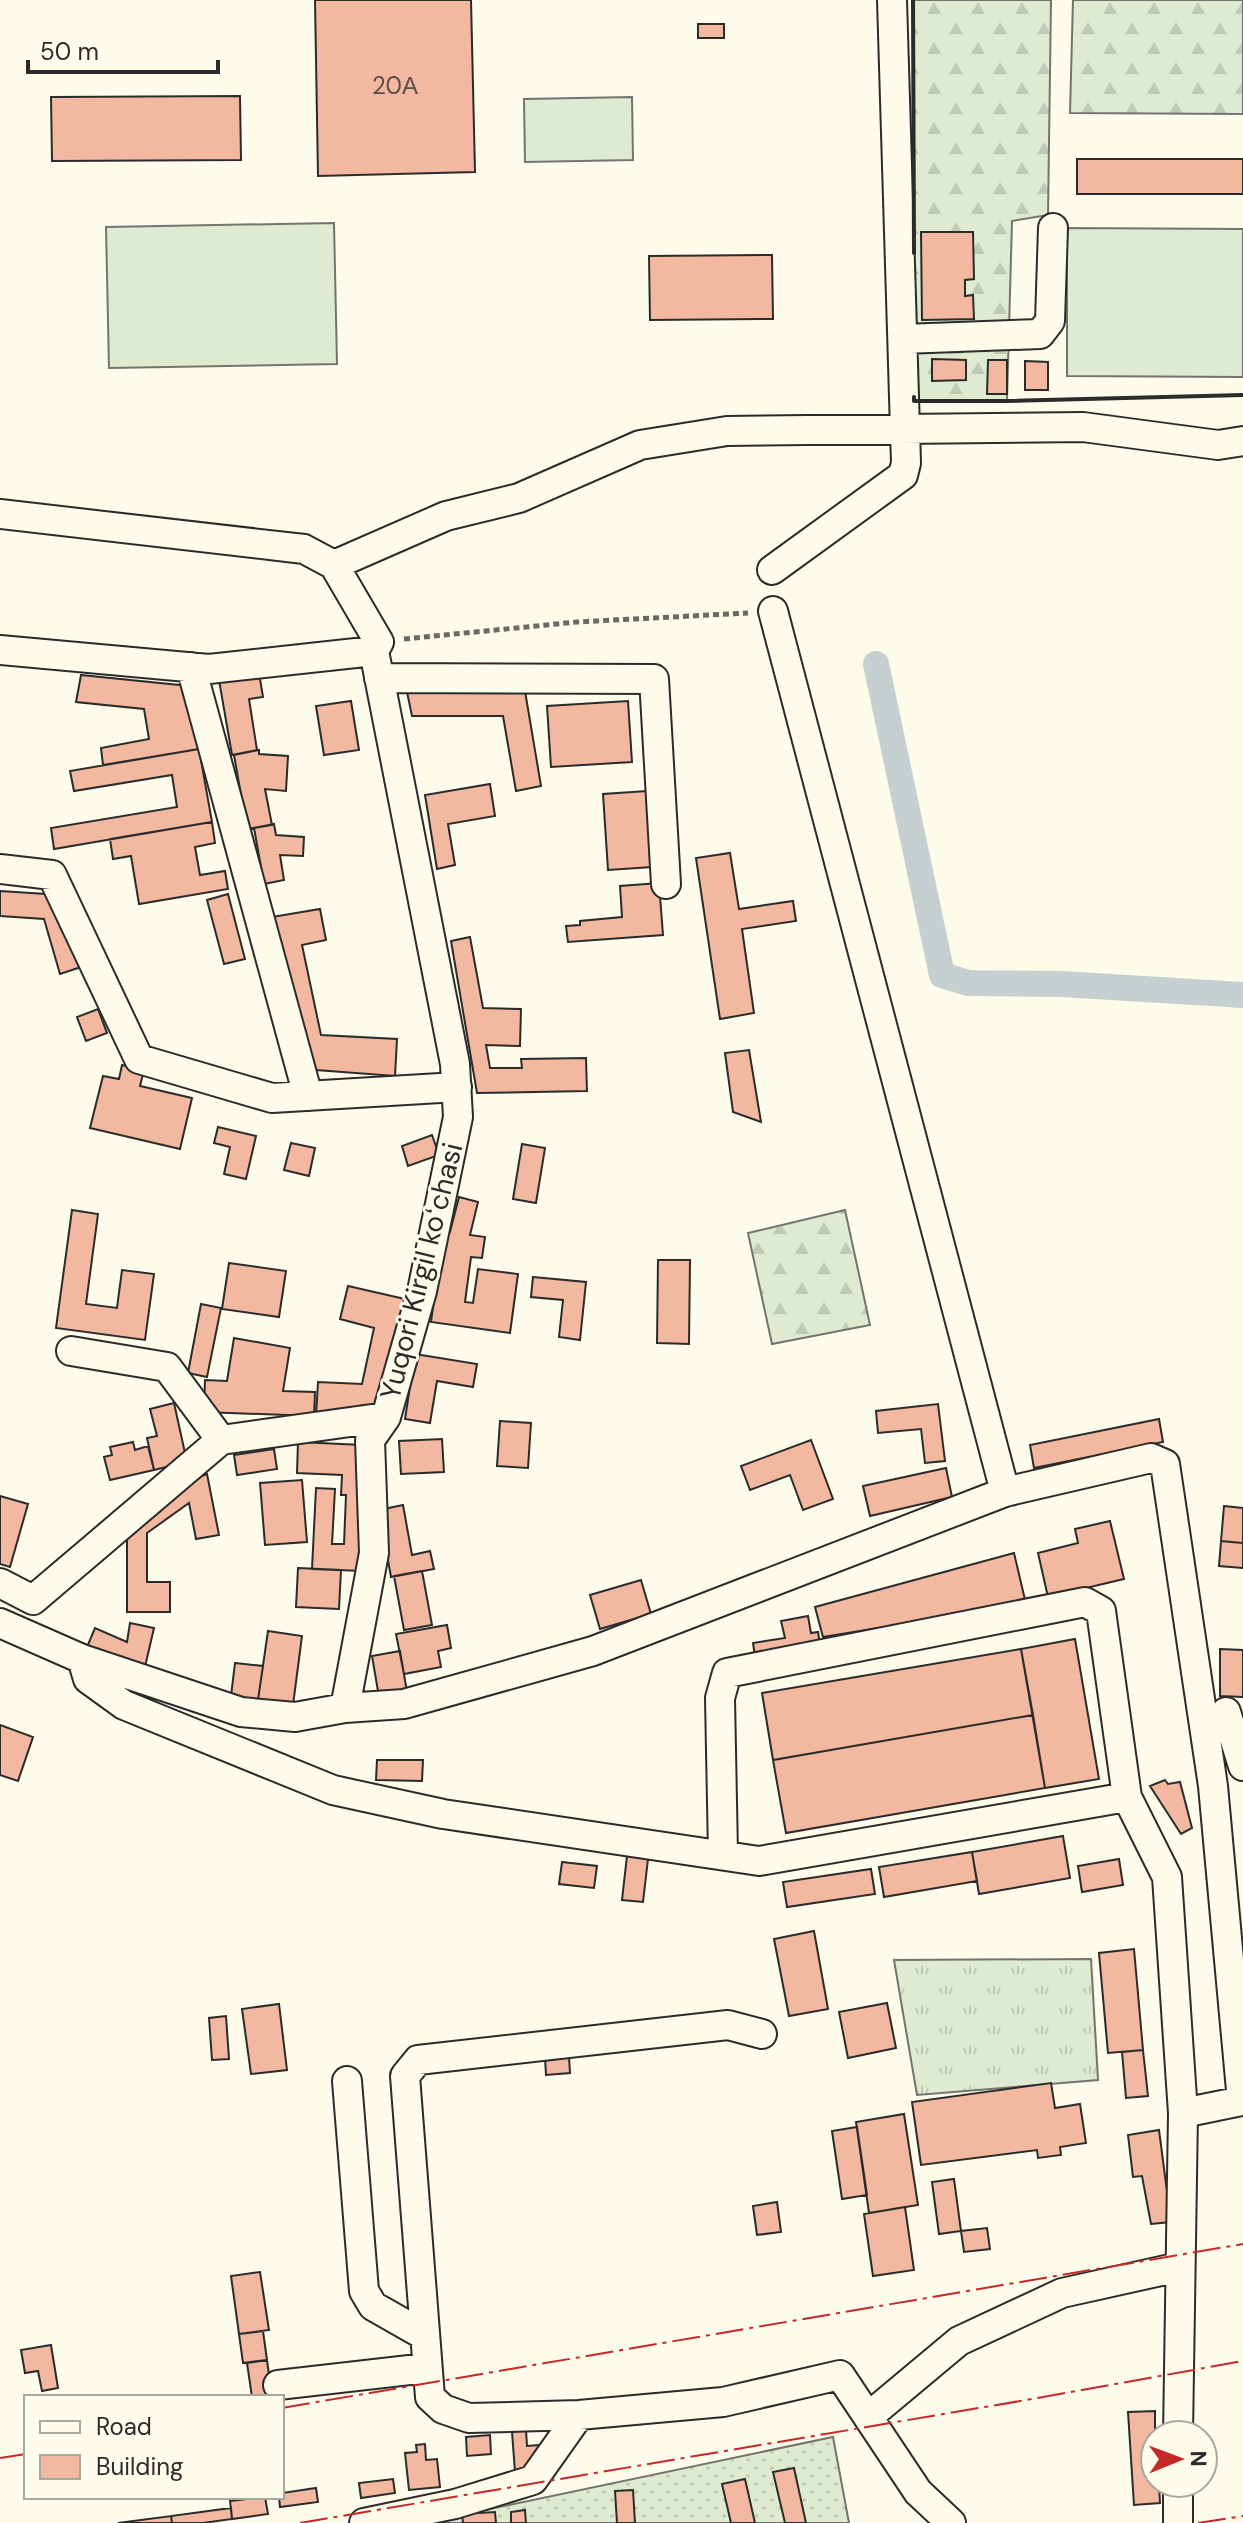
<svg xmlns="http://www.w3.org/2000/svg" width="1243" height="2523" font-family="'DM Sans',sans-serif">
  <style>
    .grass { fill: url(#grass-tufts); stroke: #74746e; stroke-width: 2 }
    .forest { fill: url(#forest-firs); stroke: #74746e; stroke-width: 2 }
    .garden { fill: url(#garden-dots); stroke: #74746e; stroke-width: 2 }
    .pitch { fill: #deebd1; stroke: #74746e; stroke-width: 2 }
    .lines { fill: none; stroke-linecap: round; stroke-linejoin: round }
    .canal { stroke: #c7d0d0; stroke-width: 26 }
    .building { fill: #f2b8a0; stroke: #2b2b2b; stroke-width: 2 }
    .minor-casing { stroke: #2b2b2b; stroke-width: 32 }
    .path { stroke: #6a6964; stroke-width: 5; stroke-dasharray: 6 4; stroke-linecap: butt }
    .minor { stroke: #fdfbea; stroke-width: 28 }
    .wall { stroke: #2b2b2b; stroke-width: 4 }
    .power { stroke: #c62828; stroke-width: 2; stroke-dasharray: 28 6 4 6; stroke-linecap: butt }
    .labels { text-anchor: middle; stroke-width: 6; stroke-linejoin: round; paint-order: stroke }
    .number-label { font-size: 24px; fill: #5d4e48 }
    .street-label { font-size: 28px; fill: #2b2b2b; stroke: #fdfbea }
  </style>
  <defs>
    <pattern id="grass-tufts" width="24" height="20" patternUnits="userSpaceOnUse" patternTransform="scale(2)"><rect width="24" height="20" fill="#deebd1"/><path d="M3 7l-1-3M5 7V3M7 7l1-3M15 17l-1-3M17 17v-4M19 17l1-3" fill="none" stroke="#bfcab4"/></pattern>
    <pattern id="forest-firs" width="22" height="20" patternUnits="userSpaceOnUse" patternTransform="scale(2)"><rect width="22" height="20" fill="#deebd1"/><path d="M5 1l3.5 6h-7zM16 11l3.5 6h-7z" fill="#bfcab4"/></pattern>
    <pattern id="garden-dots" width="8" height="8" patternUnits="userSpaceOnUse" patternTransform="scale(2)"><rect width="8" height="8" fill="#deebd1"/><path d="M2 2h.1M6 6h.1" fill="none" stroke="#bfcab4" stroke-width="1.8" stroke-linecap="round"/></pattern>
  </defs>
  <rect width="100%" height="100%" fill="#fdfbea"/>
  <path class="grass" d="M1091,1959L1098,2080L917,2095L894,1960Z"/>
  <path class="forest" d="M913,0H1051L1048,215L1012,221L1007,401H914Z
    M1073,0H1243V114L1070,113Z
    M845,1210L870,1325L772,1344L748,1233Z"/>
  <path class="garden" d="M833,2437L849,2523H423Z"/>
  <path class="pitch" d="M632,97L633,160L525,162L524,99Z
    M334,223L337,364L109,368L106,227Z
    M1067,228L1243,229V377L1067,376Z"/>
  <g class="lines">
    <path class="canal" d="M876,664L942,975L968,983L1062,984L1243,995"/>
  </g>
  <path class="building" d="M315,0H471L475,172L318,176Z
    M698,24H724V38H698Z
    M240,96L241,160L52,161L51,97Z
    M1077,159H1243V194H1077Z
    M921,232H973L974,279L965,280V296L973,295L974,319L922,320Z
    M772,255L773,319L650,320L649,256Z
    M932,359L966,360V380L932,381Z
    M988,360H1007V394H987Z
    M1025,361L1048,362V390H1025Z
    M259,673L263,697L249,699L257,750L232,755L219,680Z
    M81,675L189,686L199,749L103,765L101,748L149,739L144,709L76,702Z
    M525,691L541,786L516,791L503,716H412L407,692Z
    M351,701L359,750L324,755L316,706Z
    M628,701L632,762L551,767L547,706Z
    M199,749L212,822L54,849L51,828L177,807L172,775L74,791L70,771Z
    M259,750V754L288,756L286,791L265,789L272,825L247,829L234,755Z
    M490,784L495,816L448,824L455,865L437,869L425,795Z
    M647,791L652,867L608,870L603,794Z
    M212,822L215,843L195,847L200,875L225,871L228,889L139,904L131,856L113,859L110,839Z
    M274,824L276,835L304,837L303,856L280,855L284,880L264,884L254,828Z
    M730,853L739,909L793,901L796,921L742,929L754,1013L720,1019L696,858Z
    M659,883L663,935L568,942L566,926L580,925V921L622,917L620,886Z
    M0,891L61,895L81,967L60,974L44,919L0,916Z
    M228,894L245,959L224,964L207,900Z
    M320,909L326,940L302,945L321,1035L397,1039L395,1076L303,1069L272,917Z
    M470,937L483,1008L521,1009L520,1046L486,1045L490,1068H522L521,1059L586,1058L587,1091L477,1093L451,941Z
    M98,1009L107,1033L86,1041L77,1017Z
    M749,1050L761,1122L733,1112L725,1053Z
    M122,1065L144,1070L140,1086L192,1098L180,1149L90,1128L103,1076L119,1079Z
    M218,1127L256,1136L246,1179L224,1174L230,1147L214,1143Z
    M432,1135L439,1155L408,1166L402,1146Z
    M291,1143L315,1148L309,1176L284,1170Z
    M522,1144L545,1148L536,1203L513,1199Z
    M459,1197L478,1202L470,1235L485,1237L482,1258L471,1257L465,1302L473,1303L478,1269L518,1274L510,1333L431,1322L443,1231L450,1232Z
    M72,1210L98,1214L86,1304L117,1308L122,1270L154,1274L145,1340L56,1328Z
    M658,1260H690L689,1344L657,1343Z
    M229,1263L286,1271L279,1317L222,1309Z
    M533,1277L586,1282L580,1340L559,1337L563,1300L531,1297Z
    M348,1286L405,1299L388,1395L359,1415L316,1416L318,1382L362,1384L374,1328L340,1319Z
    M201,1304L221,1308L207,1377L188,1373Z
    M234,1338L290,1348L283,1391L315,1392L314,1416L204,1412L205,1380L227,1381Z
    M415,1354L477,1364L473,1387L437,1381L430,1423L405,1419Z
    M174,1403L187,1462L154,1470L147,1438L157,1436L150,1409Z
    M938,1404L945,1461L925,1463L921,1429L878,1433L876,1411Z
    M1159,1419L1163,1442L1034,1468L1030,1445Z
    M500,1421L531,1423L528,1468L497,1466Z
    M442,1439L444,1472L401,1474L399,1441Z
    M811,1440L833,1499L803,1510L790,1475L750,1490L741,1466Z
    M133,1442L135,1450L148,1446L154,1470L110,1480L104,1457L112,1455L110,1447Z
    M298,1442L363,1445V1571L312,1569L316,1488L335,1489L332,1544H344L346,1495H341L342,1475L297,1473Z
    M274,1449L277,1469L237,1475L234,1455Z
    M946,1468L952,1497L870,1516L863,1486Z
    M207,1474L219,1535L196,1539L189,1503L147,1533V1582H170V1612H127V1531L185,1482Z
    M302,1480L307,1542L265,1545L260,1483Z
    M0,1496L28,1504L10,1567L0,1564Z
    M403,1505L412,1555L430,1551L434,1569L391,1577L379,1510Z
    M1224,1506L1243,1508V1543L1221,1541Z
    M1110,1521L1124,1579L1048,1597L1038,1553L1078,1543L1075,1529Z
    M1221,1541L1243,1543V1568L1219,1566Z
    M1014,1553L1026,1604L823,1637L815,1607Z
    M298,1568L341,1570L339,1609L296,1607Z
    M422,1571L432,1625L404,1630L394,1576Z
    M641,1580L651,1614L600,1629L590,1595Z
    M808,1616L811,1633L818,1632L821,1651L756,1663L753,1643L785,1638L781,1621Z
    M130,1623L154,1628L144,1671L87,1647L95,1628L127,1642Z
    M447,1625L451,1648L438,1651L441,1667L404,1674L396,1634Z
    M268,1631L302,1636L293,1705L258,1700Z
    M1075,1639L1099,1779L1045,1788L1021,1649Z
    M1021,1649L1033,1715L773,1760L762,1693Z
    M1220,1649L1243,1650V1697L1220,1696Z
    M400,1651L407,1692L379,1697L372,1656Z
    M235,1663L263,1666L258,1700L231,1696Z
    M1033,1715L1045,1788L786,1833L773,1760Z
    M0,1725L33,1737L18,1781L0,1775Z
    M377,1760H423L422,1781L376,1780Z
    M1165,1780L1168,1784L1180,1782L1192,1828L1181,1834L1150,1786Z
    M1063,1836L1070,1878L979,1894L972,1852Z
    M972,1852L977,1881L884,1897L879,1867Z
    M627,1856L648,1859L643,1902L622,1900Z
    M1119,1859L1123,1885L1082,1892L1078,1866Z
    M562,1862L597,1866L594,1888L559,1884Z
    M871,1869L875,1894L787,1907L783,1882Z
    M814,1931L828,2009L789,2016L774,1939Z
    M1134,1949L1143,2050L1108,2053L1099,1953Z
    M887,2003L896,2048L848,2058L839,2012Z
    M279,2004L287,2070L251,2074L242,2009Z
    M226,2016L229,2059L212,2060L209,2018Z
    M1143,2050L1148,2096L1126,2098L1122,2052Z
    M569,2057L570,2073L546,2075L545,2058Z
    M1051,2083L1055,2108L1080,2104L1086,2143L1060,2147L1061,2155L1038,2158L1037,2150L921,2165L912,2102Z
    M904,2114L918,2205L869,2213L856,2122Z
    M857,2127L867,2195L842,2199L832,2131Z
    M1159,2130L1171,2222L1151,2224L1142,2176L1133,2177L1128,2135Z
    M954,2179L961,2231L939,2234L932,2182Z
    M777,2202L781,2232L757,2235L753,2206Z
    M905,2207L914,2270L873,2276L864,2214Z
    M987,2228L990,2249L964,2252L961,2231Z
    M260,2272L269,2330L239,2334L231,2276Z
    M263,2331L267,2360L243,2363L239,2334Z
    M51,2345L58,2388L42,2391L38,2371L25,2373L21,2350Z
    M267,2360L272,2397H252L247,2363Z
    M1155,2411V2483H1159L1160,2503L1134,2505L1128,2412Z
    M526,2430L527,2446L552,2444L534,2470L515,2472L512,2432Z
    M490,2435L491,2454L467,2456L466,2437Z
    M425,2444L426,2460L437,2459L440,2487L409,2490L405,2453L417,2452L416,2445Z
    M794,2468L806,2523H785L773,2472Z
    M393,2479L395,2493L361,2498L359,2483Z
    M745,2479L755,2523H731L722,2484Z
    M316,2488L318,2502L280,2507L279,2497H282V2493Z
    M633,2490L635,2523H617L615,2491Z
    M265,2497L268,2514L232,2519L230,2501Z
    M231,2508L232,2519L203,2523H172L171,2516Z
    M525,2510L526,2523H511V2512Z
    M495,2512L496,2523H463L462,2514Z
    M171,2516L172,2523H118Z"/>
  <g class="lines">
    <defs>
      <path id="minor" d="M903,339L1040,334L1050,321L1053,228
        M0,514L304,549L334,565L379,642L374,651L455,1064L458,1117L422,1291L386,1417L370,1440L374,1553L345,1708L295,1717L241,1712L82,1659L0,1623
        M334,565L446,516L519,498L640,445L727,431L1083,427L1218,445L1243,441
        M772,570L903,475L906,463L892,0
        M773,611L1005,1492L1151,1458L1165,1464L1213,1786L1242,2101L1183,2113L1178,2435
        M0,650L209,669L374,651
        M191,667L308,1096
        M379,678L654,679L666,884
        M0,869L52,875L139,1059L272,1098L457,1087
        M71,1351L167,1367L221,1440
        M0,1583L33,1600L221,1440L386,1417
        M82,1659L88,1679L124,1705L333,1790L443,1814L759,1861L1127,1797
        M345,1708L404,1704L593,1651L1005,1492
        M1226,1712L1243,1766
        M723,1854L720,1698L727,1673L1085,1602L1101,1611L1127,1797L1167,1877L1183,2113
        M762,2034L728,2025L418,2060L405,2076L430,2397L443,2409L469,2418L579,2415L723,2402L840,2375L918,2492L951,2523
        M347,2081L364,2291L373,2306L424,2335
        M278,2385L427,2368
        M868,2417L959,2341L1062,2293L1179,2267
        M1178,2483V2523
        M364,2523L455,2504L533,2480L579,2415"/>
    </defs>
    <use href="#minor" class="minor-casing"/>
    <path class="path" d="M404,639L577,622L748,613"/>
    <use href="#minor" class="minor"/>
    <path class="wall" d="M913,0L914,253
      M914,397V401H1007L1243,395"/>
    <path class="power" d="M282,2408L1243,2244
      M0,2458L26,2454
      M300,2523L1032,2399L1243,2361
      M1198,2523L1243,2516"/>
  </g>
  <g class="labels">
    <g class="number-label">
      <text x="395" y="94">20А</text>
    </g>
    <g class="street-label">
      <text transform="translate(421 1271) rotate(-76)" y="10">Yuqori Kirgil koʻchasi</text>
    </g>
  </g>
  <rect x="24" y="2395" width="260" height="104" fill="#fdfbea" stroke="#a9a89e" stroke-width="2"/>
  <rect x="40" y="2421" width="40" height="12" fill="#fdfbea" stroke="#a9a89e" stroke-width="2"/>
  <text x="96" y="2435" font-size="24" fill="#2b2b2b">Road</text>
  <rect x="40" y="2455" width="40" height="24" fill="#f2b8a0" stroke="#a9a89e" stroke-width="2"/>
  <text x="96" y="2475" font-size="24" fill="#2b2b2b">Building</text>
  <g transform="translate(1179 2459) rotate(89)"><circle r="38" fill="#fdfbea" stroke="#a9a89e" stroke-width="2"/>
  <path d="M0-6L14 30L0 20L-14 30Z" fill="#c62828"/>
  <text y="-12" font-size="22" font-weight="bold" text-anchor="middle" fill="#2b2b2b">N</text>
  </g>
  <path d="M28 60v12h190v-12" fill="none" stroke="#2b2b2b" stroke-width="4"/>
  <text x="40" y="60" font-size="24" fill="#2b2b2b" stroke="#fdfbea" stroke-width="6" paint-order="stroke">50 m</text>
</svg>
